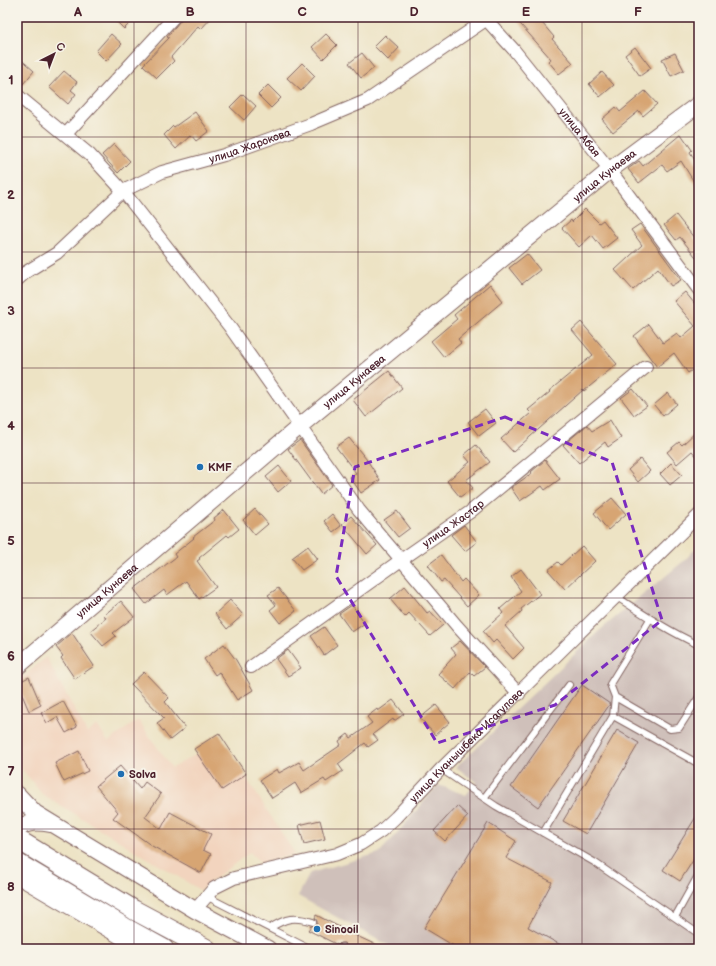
<svg xmlns="http://www.w3.org/2000/svg" width="716" height="966" font-family="'Balsamiq Sans',sans-serif">
  <style>
    .built { fill: #f2d4be }
    .industrial { fill: #cfc0ba }
    .building { fill: #d7a573 }
    .lines { fill: none; stroke-linecap: round; stroke-linejoin: round }
    .service-casing { stroke: #836461; stroke-width: 8 }
    .minor-casing { stroke: #836461; stroke-width: 14 }
    .secondary-casing { stroke: #836461; stroke-width: 18 }
    .trunk-casing { stroke: #836461; stroke-width: 21 }
    .service { stroke: #fff; stroke-width: 6 }
    .minor { stroke: #fff; stroke-width: 12 }
    .secondary { stroke: #fff; stroke-width: 16 }
    .trunk { stroke: #fff; stroke-width: 19 }
    .marked { fill: none; stroke: #7b2cbf; stroke-width: 3; stroke-dasharray: 8 5; stroke-linejoin: round }
    .grid { fill: none; stroke: #4a1f2b; stroke-width: 1; stroke-opacity: 0.55 }
    .poi-dot { fill: #1f6fb2; stroke: #f7f3e8; stroke-width: 1.5 }
    .labels { text-anchor: middle; stroke-width: 4; stroke-linejoin: round; paint-order: stroke }
    .street-label { font-size: 11px; fill: #4a1f2b; stroke: #f7f3e8 }
    .poi-label { font-size: 11px; font-weight: bold; fill: #4a1f2b; stroke: #f7f3e8; text-anchor: start }
    .neatline { fill: none; stroke: #4a1f2b; stroke-width: 1.5 }
    .grid-label { font-size: 13px; text-anchor: middle; font-weight: bold; fill: #4a1f2b }
  </style>
  <rect width="100%" height="100%" fill="#f7f3e8"/>
  <filter id="ink" filterUnits="userSpaceOnUse"><feTurbulence type="fractalNoise" baseFrequency=".025" numOctaves="2"/><feDisplacementMap in="SourceGraphic" scale="8" xChannelSelector="R" yChannelSelector="G"/><feConvolveMatrix kernelMatrix="1 2 1 2 8 2 1 2 1" color-interpolation-filters="sRGB"/></filter>
  <filter id="wash" filterUnits="userSpaceOnUse"><feTurbulence type="fractalNoise" baseFrequency=".012" numOctaves="4" result="noise"/><feDisplacementMap in="SourceGraphic" scale="16" xChannelSelector="R" yChannelSelector="G"/><feGaussianBlur stdDeviation="0.9" result="paint"/><feColorMatrix in="noise" values="0 0 0 0 0 0 0 0 0 0 0 0 0 0 0 0 0 1.4 0 .05"/><feComposite in="paint" operator="in"/></filter>
  <g filter="url(#wash)">
    <rect width="100%" height="100%" fill="#ede3c4"/>
    <path class="built" d="M46,657L87,733L97,725L108,742L138,720L172,768L222,740L295,854L261,863L250,852L200,890L42,794L22,769L17,759V686L22,678Z"/>
    <path class="industrial" d="M699,545V949H395L298,896L310,873L379,853L393,838L438,785L466,795L476,782L456,767L599,631L685,560Z"/>
    <g id="blocks">
      <path class="building" d="M112,17H136L124,29Z
        M183,17H212L201,29L198,26L171,57L174,61L157,78L143,65L169,38L167,37Z
        M514,17H537L554,37L552,39L573,63L559,74L548,61L551,59Z
        M111,34L122,44L106,61L96,51Z
        M326,34L337,45L323,59L312,47Z
        M385,35L399,48L388,60L374,46Z
        M635,47L651,68L640,76L625,55Z
        M362,53L374,68L361,78L349,63Z
        M675,53L684,70L671,76L662,59Z
        M17,56L34,71L23,84L17,79Z
        M302,63L315,76L301,91L287,78Z
        M64,71L77,82L71,90L76,94L68,104L49,87Z
        M602,72L614,85L600,97L589,84Z
        M268,85L281,98L271,108L258,95Z
        M645,91L657,104L643,116L639,111L613,132L602,119L616,107L620,112Z
        M243,94L256,106L244,120L230,107Z
        M195,112L209,131L196,141L191,135L176,149L164,135L173,126L174,127Z
        M681,134L692,150L690,152L699,167V190L681,161L667,171L662,165L639,183L628,169L639,161L643,166Z
        M114,144L130,161L118,173L102,155Z
        M585,209L599,223L603,220L617,238L603,249L592,235L579,247L562,228L571,220L572,222Z
        M676,215L699,244V261L680,237L676,240L664,225Z
        M640,224L681,280L671,286L658,268L633,290L615,270L642,245L631,230Z
        M527,254L540,270L522,284L509,268Z
        M490,284L503,301L458,339L461,343L444,357L431,341L457,319L454,315Z
        M685,292L699,309V365L688,373L674,353L657,367L634,336L649,324L663,343L677,333L681,338L695,326L674,301Z
        M581,322L617,364L584,391L583,390L513,452L501,439L531,413L528,410L550,392L549,391L593,355L572,330Z
        M389,371L402,388L366,417L353,400Z
        M633,389L647,406L634,415L621,398Z
        M668,393L677,404L663,416L654,405Z
        M485,409L496,423L479,436L468,422Z
        M610,420L621,438L608,447L605,442L579,463L563,445L587,425L592,431Z
        M699,429V459L692,451L677,464L667,452L679,442L682,445Z
        M349,438L367,460L380,480L361,493L350,477L356,473L336,447Z
        M300,440L332,485L321,494L288,449Z
        M476,445L490,462L466,480L473,488L460,497L447,481L470,462L464,455Z
        M640,459L650,471L638,482L628,470Z
        M545,460L560,479L545,490L542,486L520,501L511,488L532,473L531,472Z
        M671,463L682,475L670,485L660,474Z
        M279,466L291,481L278,492L266,477Z
        M612,498L626,514L608,530L594,513Z
        M255,509L268,524L255,535L243,520Z
        M224,510L239,529L229,537L227,535L199,558L200,559L197,561L216,587L199,599L186,581L167,595L164,590L146,604L134,589L176,557L174,554L194,538L193,537L215,520L214,518Z
        M397,511L410,528L398,537L384,520Z
        M332,514L341,526L333,532L324,521Z
        M351,516L377,545L367,554L342,524Z
        M464,525L477,542L465,551L451,535Z
        M308,546L318,559L302,570L292,558Z
        M582,546L595,561L565,589L548,570L558,562L561,565Z
        M441,555L461,582L464,579L479,595L467,606L444,580L441,582L428,565Z
        M521,569L540,594L521,609L522,611L505,626L524,648L513,659L496,640L493,643L483,631L503,613L500,609L521,591L511,577Z
        M405,586L427,613L430,611L443,625L430,636L409,613L405,617L390,599Z
        M278,588L296,611L280,623L270,610L276,605L268,595Z
        M230,600L243,615L227,629L215,614Z
        M121,601L134,617L113,633L116,636L103,646L90,631L106,618L104,615Z
        M352,605L365,623L352,632L339,614Z
        M324,627L337,645L324,655L311,636Z
        M72,633L94,666L75,679L61,658L63,656L56,647Z
        M460,641L485,667L474,676L470,672L455,689L438,674L456,654L451,648Z
        M224,644L236,660L253,690L237,700L219,672L215,675L204,659Z
        M288,650L301,668L288,676L276,659Z
        M144,672L169,698L165,702L185,728L170,740L157,723L164,718L131,684Z
        M29,677L41,705L29,711L17,683Z
        M582,685L610,704L538,807L511,787Z
        M393,700L404,714L394,721L393,719L373,734L378,740L368,747L365,743L338,764L343,771L326,782L324,779L301,793L295,783L272,798L260,780L277,769L279,773L299,762L304,770L341,745L339,741L348,734L351,738L372,723L367,717L377,709L378,711Z
        M63,701L77,727L66,733L57,717L47,723L41,713Z
        M436,705L450,722L435,735L420,718Z
        M617,730L639,743L586,834L563,821Z
        M219,733L246,774L222,790L194,749Z
        M79,751L88,771L64,782L55,763Z
        M120,766L140,789L145,782L161,794L145,817L161,829L170,812L211,834L203,850L211,854L201,873L152,846L113,818L118,812L96,786Z
        M457,806L468,816L445,841L434,831Z
        M699,812V851L680,881L663,870Z
        M320,820L325,839L304,844L299,825Z
        M488,823L516,841L506,858L552,882L528,927L568,949H459L424,928Z
        M316,915L359,937L385,949H346V945L344,943H340L338,945L308,930L311,926H314L317,924V921L315,918Z"/>
    </g>
  </g>
  <g filter="url(#ink)">
    <use href="#blocks" fill-opacity="0" stroke="#836461" stroke-width="1"/>
    <g class="lines">
      <defs>
        <path id="service" d="M617,597C643,614 670,632 699,645
          M650,619L610,684L615,697L670,729L679,728L699,697
          M613,716L615,697
          M441,769L496,806L594,862L699,934
          M484,798L569,685
          M543,833L613,716L699,764
          M206,896L310,949
          M675,917L699,874
          M270,928C286,918 294,916 313,922
          M342,947V949"/>
        <g id="minor">
          <path id="s1" d="M484,17L514,50L610,170L699,290"/>
          <path d="M17,95L90,155L123,191L229,326L359,510L457,626L519,694"/>
          <path d="M66,134L174,17"/>
          <path id="s2" d="M17,280L26,272L57,253L123,191L162,172L224,155L311,124L368,100L490,17"/>
          <path id="s3" d="M251,667L401,560L470,512L646,367"/>
          <path id="s4" d="M195,910L214,888L234,878L337,854L361,844L381,831L396,817L441,769L699,515"/>
        </g>
        <g id="secondary">
          <path id="s5" d="M17,667L300,426L610,170L699,104"/>
          <path d="M17,794L35,813L53,824L195,910L268,949"/>
          <path d="M17,829C28,821 38,822 51,824"/>
          <path d="M17,875L143,949"/>
        </g>
        <path id="trunk" d="M17,839L134,910L207,949
          M17,863L124,927L164,949"/>
      </defs>
      <use href="#service" class="service-casing"/>
      <use href="#minor" class="minor-casing"/>
      <use href="#secondary" class="secondary-casing"/>
      <use href="#trunk" class="trunk-casing"/>
      <use href="#service" class="service"/>
      <use href="#minor" class="minor"/>
      <use href="#secondary" class="secondary"/>
      <use href="#trunk" class="trunk"/>
    </g>
  </g>
  <path class="marked" d="M505,417L612,462L662,620L555,705L437,743L336,576L355,467Z"/>
  <path class="grid" d="M134,17V949M246,17V949M358,17V949M470,17V949M582,17V949M17,137H699M17,252H699M17,368H699M17,483H699M17,598H699M17,714H699M17,829H699"/>
  <g class="poi-dot">
    <circle cx="200" cy="467" r="4"/>
    <circle cx="121" cy="774" r="4"/>
    <circle cx="317" cy="929" r="4"/>
  </g>
  <g class="labels">
    <g class="street-label">
      <text dy="4" stroke="none"><textPath href="#s1" startOffset="150">улица Абая</textPath></text>
      <text dy="4" stroke="none"><textPath href="#s2" startOffset="274">улица Жарокова</textPath></text>
      <text dy="4" stroke="none"><textPath href="#s5" startOffset="766">улица Кунаева</textPath></text>
      <text dy="4" stroke="none"><textPath href="#s5" startOffset="442">улица Кунаева</textPath></text>
      <text dy="4" stroke="none"><textPath href="#s3" startOffset="248">улица Жастар</textPath></text>
      <text dy="4" stroke="none"><textPath href="#s5" startOffset="118">улица Кунаева</textPath></text>
      <text dy="4" stroke="none"><textPath href="#s4" startOffset="328">улица Куанышбека Исагулова</textPath></text>
    </g>
    <g class="poi-label">
      <text x="208" y="471">KMF</text>
      <text x="129" y="778">Solva</text>
      <text x="325" y="933">Sinooil</text>
    </g>
  </g>
  <rect width="716" height="966" fill="none" stroke="#f7f3e8" stroke-width="44"/>
  <g transform="translate(54 54) rotate(42)" stroke="#f7f3e8" stroke-width="3" paint-order="stroke">
  <path d="M0-3L7 15L0 10L-7 15Z" fill="#4a1f2b"/>
  <text y="-6" font-size="11" font-weight="bold" text-anchor="middle" fill="#4a1f2b">С</text>
  </g>
  <rect x="22" y="22" width="672" height="922" class="neatline"/>
  <g class="grid-label">
    <text x="78" y="16">A</text>
    <text x="190" y="16">B</text>
    <text x="302" y="16">C</text>
    <text x="414" y="16">D</text>
    <text x="526" y="16">E</text>
    <text x="638" y="16">F</text>
    <text x="11" y="84">1</text>
    <text x="11" y="199">2</text>
    <text x="11" y="315">3</text>
    <text x="11" y="430">4</text>
    <text x="11" y="545">5</text>
    <text x="11" y="660">6</text>
    <text x="11" y="776">7</text>
    <text x="11" y="891">8</text>
  </g>
</svg>
